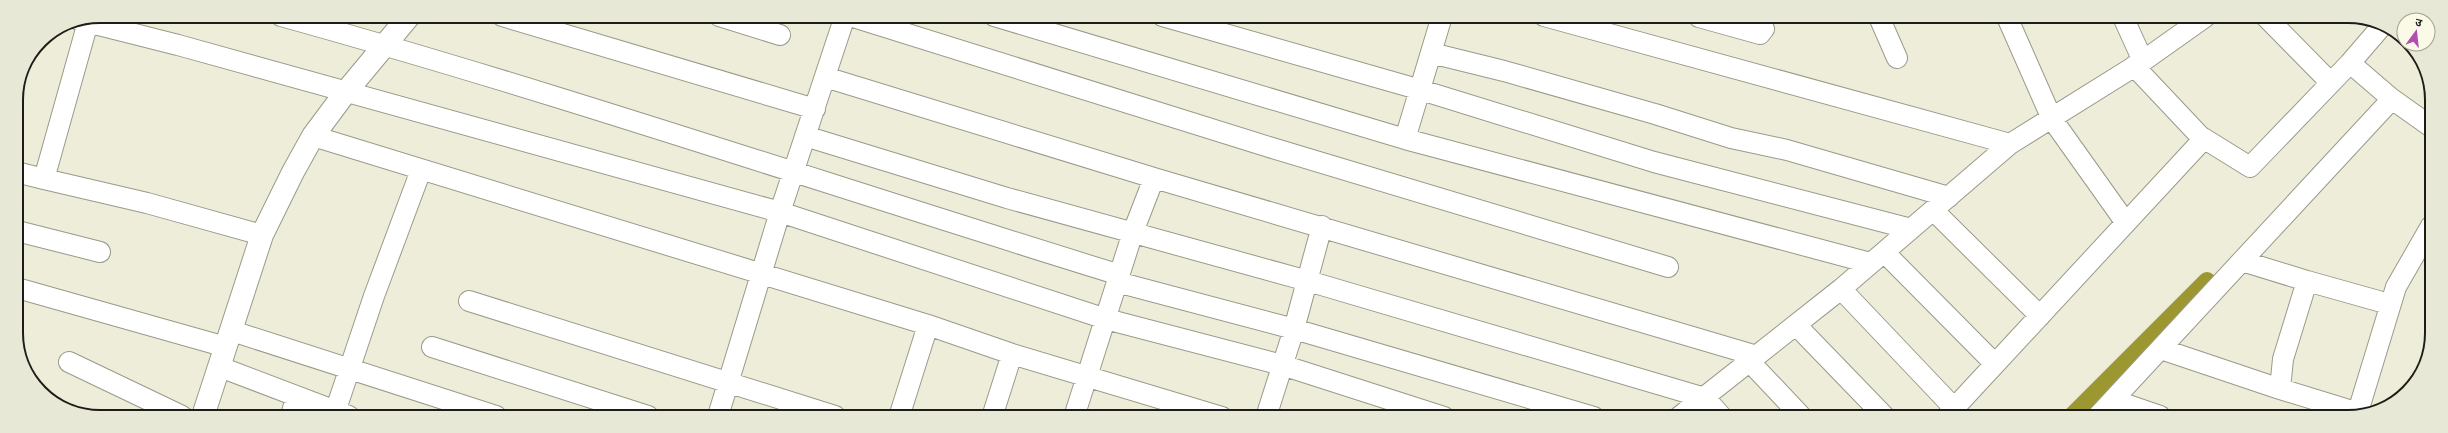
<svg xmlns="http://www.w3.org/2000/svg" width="2448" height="433" font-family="'DejaVu Sans','Noto Sans Devanagari',sans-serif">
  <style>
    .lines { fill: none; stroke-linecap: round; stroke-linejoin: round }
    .canal { stroke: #9d9731; stroke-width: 18 }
    .minor-casing { stroke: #9a9a89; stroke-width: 22 }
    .tertiary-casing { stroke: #9a9a89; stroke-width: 24 }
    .minor { stroke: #fff; stroke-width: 20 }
    .tertiary { stroke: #fff; stroke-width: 22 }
    .rim { fill: none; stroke: #1d1c16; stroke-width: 2 }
  </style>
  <rect width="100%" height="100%" fill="#ededda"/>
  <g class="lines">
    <path class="canal" d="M2071,417L2207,281"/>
    <defs>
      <path id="minor" d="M281,16C563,94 840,189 1120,275
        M502,16L815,109
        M719,16L780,35
        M850,16L1269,147L1668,267
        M994,16L1405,139L1870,263
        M1162,16L1421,90L1654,162L1911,229
        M1544,16L2010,144
        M1699,17L1760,34L1764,29L1759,17
        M1879,17L1897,58
        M2007,17L2052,119L2126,223
        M2123,17L2143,61
        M2266,17L2331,83
        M79,20L178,45L780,212L1106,319L1282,365L1444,417
        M2381,27L2350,63L2392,99L2430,126
        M1431,53L1504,71L1655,114L1731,138L1787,150L1949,197
        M2134,66L2200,136L2250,167L2350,63
        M825,77L1154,178
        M313,136L928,325L1012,354L1222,417
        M805,136L1007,198L1308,281L1705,398L1722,417
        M1405,139L1442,16
        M16,172L44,179L88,22
        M44,179L147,203L262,235
        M1933,210L2040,316
        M17,231L100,252
        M1884,252L1995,364
        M2242,261L2307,281L2283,359L2280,389
        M2307,281L2389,304
        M1117,282L1294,329L1594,417
        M17,288L226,347
        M1841,289L1954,408
        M469,301L835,416
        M1796,325L1885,417
        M232,331L496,416
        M432,347L648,416
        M2161,349L2280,389L2362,414
        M69,362L182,416
        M1750,362L1802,417
        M220,367L349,416
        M2113,400L2160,416
        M335,412L374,296L421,170
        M2357,415L2396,287L2431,226
        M291,416L296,397
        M718,416L780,212L845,16
        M899,417L928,325
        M992,417L1012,354
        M1074,417L1133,232L1154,178L1757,356
        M1266,417L1294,329L1322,226
        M1679,417L1841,289L2010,144L2143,61L2205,17
        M1946,417L2199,144L2200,136
        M2097,417L2392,99"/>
      <path id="tertiary" d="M203,416L262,235L293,172L313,136L345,93L409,16"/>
    </defs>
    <use href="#minor" class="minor-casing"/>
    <use href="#tertiary" class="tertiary-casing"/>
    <use href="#minor" class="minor"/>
    <use href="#tertiary" class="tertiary"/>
  </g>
  <path d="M0 0H2448V433H0ZM100 23H2348A77 77 0 0 1 2425 100V333A77 77 0 0 1 2348 410H100A77 77 0 0 1 23 333V100A77 77 0 0 1 100 23Z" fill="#e8e8d6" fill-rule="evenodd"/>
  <path class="rim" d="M100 23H2348A77 77 0 0 1 2425 100V333A77 77 0 0 1 2348 410H100A77 77 0 0 1 23 333V100A77 77 0 0 1 100 23Z"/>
  <g transform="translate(2416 32) rotate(15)"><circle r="19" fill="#fafae7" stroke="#a2a193"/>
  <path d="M0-3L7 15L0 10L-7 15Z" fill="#b34db2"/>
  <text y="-6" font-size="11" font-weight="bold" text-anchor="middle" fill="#1d1c16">उ</text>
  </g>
</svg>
